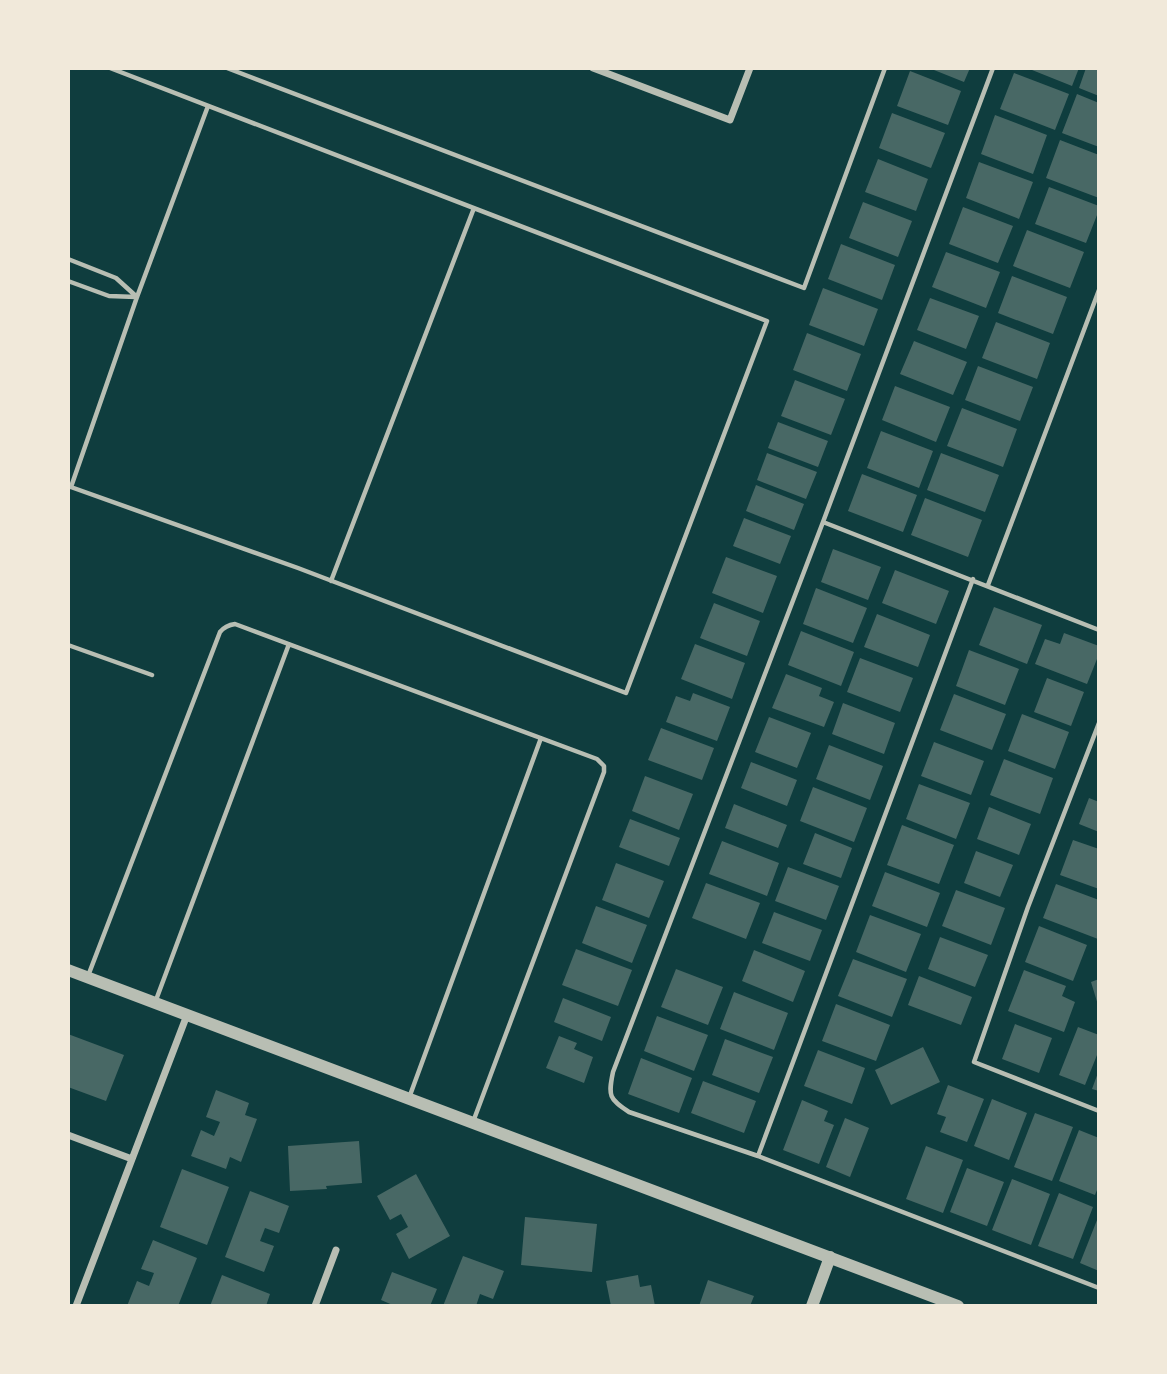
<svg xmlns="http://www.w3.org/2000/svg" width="1167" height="1374" font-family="Spectral,serif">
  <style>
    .building { fill: #486865 }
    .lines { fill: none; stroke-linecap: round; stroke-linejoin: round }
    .service { stroke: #b8beb3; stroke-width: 4.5 }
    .minor { stroke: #b8beb3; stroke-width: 7 }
    .tertiary { stroke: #b8beb3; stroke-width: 12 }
  </style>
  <rect width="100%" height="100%" fill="#0f3d3e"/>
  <path class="building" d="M929,68H970L964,82Z
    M1027,68H1079L1072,86Z
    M1086,68H1099V96L1079,88Z
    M910,71L961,91L948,125L897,106Z
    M1014,73L1069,94L1055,130L1000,109Z
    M1077,94L1099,103V147L1062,133Z
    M892,113L945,133L931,168L879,148Z
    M995,115L1047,135L1033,174L981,154Z
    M1060,140L1099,155V198L1046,178Z
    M878,159L928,179L916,211L865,192Z
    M979,162L1033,182L1019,219L966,198Z
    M1049,187L1099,206V210L1086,243L1035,224Z
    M863,202L912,221L898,257L849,238Z
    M963,207L1013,226L998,263L949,244Z
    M1027,230L1084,252L1070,288L1013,266Z
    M841,244L895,265L882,300L828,279Z
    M946,252L1000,272L986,308L932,287Z
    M1012,276L1067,297L1053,334L998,313Z
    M823,288L878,309L864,346L809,325Z
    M930,298L979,316L966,349L917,330Z
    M996,322L1050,343L1037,379L982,358Z
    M807,333L861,354L847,391L793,370Z
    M914,341L967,362L953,395L900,374Z
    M978,366L1033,387L1020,421L965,400Z
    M795,380L845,399L831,435L781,416Z
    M895,386L950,407L936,442L882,420Z
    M962,408L1017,429L1003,467L947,446Z
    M778,422L828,441L818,467L768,448Z
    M881,431L933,451L919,488L867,468Z
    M767,453L817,472L806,499L757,480Z
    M941,453L999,475L985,512L927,490Z
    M862,474L917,495L903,532L848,511Z
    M756,485L804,504L794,530L746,511Z
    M925,498L982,520L968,557L911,535Z
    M744,518L791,536L780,564L733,546Z
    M833,549L881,567L868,600L821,582Z
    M726,557L777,576L763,613L712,593Z
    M895,570L949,591L936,624L882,603Z
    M816,588L867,608L853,643L803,624Z
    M714,603L760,621L747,656L700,638Z
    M994,607L1042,625L1027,664L979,645Z
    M877,614L930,635L918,667L864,647Z
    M801,631L854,652L841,686L788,665Z
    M1064,633L1099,646V654L1087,684L1035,664L1045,639L1060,644Z
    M695,644L745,663L732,699L681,679Z
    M969,650L1019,669L1005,705L956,686Z
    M860,658L913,678L900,712L847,692Z
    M786,674L822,688L819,696L834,702L824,727L772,708Z
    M1047,678L1084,692L1071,726L1034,712Z
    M693,693L730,707L717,741L666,722L676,696L690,701Z
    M954,694L1006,714L992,750L940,730Z
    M843,703L895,723L884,754L832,734Z
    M1022,714L1069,732L1055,769L1008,751Z
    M769,717L811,733L797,768L755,752Z
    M661,728L714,748L702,780L648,760Z
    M934,742L984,761L971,795L921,776Z
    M829,745L883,766L870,800L816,779Z
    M1004,759L1053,778L1040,814L990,795Z
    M751,762L797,780L787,806L741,788Z
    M645,776L693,794L679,830L632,811Z
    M919,784L970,803L956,839L906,819Z
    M813,787L867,808L854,842L800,821Z
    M1089,798L1099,802V832L1079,824Z
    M734,804L787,825L778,848L725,828Z
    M989,807L1031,824L1019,855L977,839Z
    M630,819L680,838L669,866L619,847Z
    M902,825L954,845L939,884L887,865Z
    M815,833L852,848L841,878L803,864Z
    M1073,840L1099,849V889L1060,875Z
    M722,841L779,863L767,896L709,874Z
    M976,851L1013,865L1000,897L964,883Z
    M616,863L664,881L649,918L602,900Z
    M788,867L839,886L826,920L775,901Z
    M885,872L940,893L927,927L872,906Z
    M706,883L760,903L746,939L692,918Z
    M1056,884L1099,900L1098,939L1043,918Z
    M956,890L1005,908L991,945L942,926Z
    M596,906L647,925L632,963L582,943Z
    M774,912L822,930L810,961L762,943Z
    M870,915L921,934L906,972L856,952Z
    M1039,926L1087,945L1073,981L1025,962Z
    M940,937L988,955L975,987L928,969Z
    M576,949L632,970L618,1006L562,985Z
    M754,950L805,971L793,1002L742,981Z
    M853,959L907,979L892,1017L838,996Z
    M676,969L723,987L708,1025L661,1007Z
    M1024,970L1066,986L1062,996L1075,1002L1064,1032L1008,1011Z
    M919,976L972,997L961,1025L908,1005Z
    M1099,979V1005H1098L1091,982Z
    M734,992L788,1013L774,1050L720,1029Z
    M563,998L611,1017L602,1041L554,1022Z
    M836,1004L890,1025L876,1061L822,1041Z
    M657,1016L708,1035L694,1071L644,1051Z
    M1015,1024L1052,1038L1039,1073L1002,1059Z
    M1078,1027L1099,1035V1050L1085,1085L1059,1075Z
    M68,1034L124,1055L106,1101L68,1087Z
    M559,1036L577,1043L574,1049L593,1057L584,1083L546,1068Z
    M725,1039L773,1057L759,1093L712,1075Z
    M923,1047L940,1082L891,1105L875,1070Z
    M818,1050L865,1068L852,1104L804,1086Z
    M641,1058L692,1078L679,1113L628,1094Z
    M1099,1070V1091L1092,1089Z
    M703,1081L756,1101L744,1133L691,1113Z
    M948,1085L984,1099L967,1142L940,1132L946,1117L937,1114Z
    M216,1090L249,1103L245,1115L257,1119L241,1162L230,1157L226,1169L191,1156L201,1130L214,1136L220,1122L206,1117Z
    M992,1099L1027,1113L1009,1160L974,1146Z
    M802,1100L828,1111L824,1121L834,1125L819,1164L783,1150Z
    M1035,1113L1073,1127L1052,1181L1014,1167Z
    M845,1118L869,1128L850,1177L826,1167Z
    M1079,1130L1099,1138V1185L1095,1195L1059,1181Z
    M359,1141L362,1183L326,1186L327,1189L290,1191L288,1146Z
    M926,1146L963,1160L943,1213L906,1199Z
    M967,1168L1004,1182L987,1226L950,1212Z
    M182,1169L229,1187L207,1245L160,1227Z
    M416,1174L450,1236L409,1259L396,1234L408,1227L401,1214L390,1220L377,1196Z
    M1012,1179L1050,1194L1031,1245L992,1230Z
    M250,1191L289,1206L279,1233L265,1228L260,1241L274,1246L264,1272L225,1257Z
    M1059,1193L1093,1207L1073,1259L1038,1246Z
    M1099,1215V1271L1080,1263Z
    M525,1217L597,1224L592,1272L521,1265Z
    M153,1240L197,1258L178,1306H127L137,1281L149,1286L154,1273L141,1269Z
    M463,1256L504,1271L493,1299L480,1294L476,1306H443Z
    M392,1272L437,1289L430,1306H395L381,1300Z
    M222,1275L270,1294L266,1306H210Z
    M638,1275L640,1287L651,1285L655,1306H611L606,1281Z
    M708,1280L754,1296L750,1306H699Z"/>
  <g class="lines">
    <path class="service" d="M227,68L804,288L885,68
      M993,68L823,522L613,1072C608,1096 609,1099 629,1112L758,1156L1099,1288
      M68,259L116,278L137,297
      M68,281L109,296L136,297
      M68,486L298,568L626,693L767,321L110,68
      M71,487L137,297L208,106
      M823,522L1099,630
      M331,581L474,208
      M988,585L1099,290
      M68,645L152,675
      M1099,723L1028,907L974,1062L1099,1111
      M88,976L220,632C224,627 228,625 235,624L597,759L604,766V772L473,1122
      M156,1000L289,644
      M409,1098L541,738
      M758,1156L973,579"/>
    <path class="minor" d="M593,68L730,120L750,68
      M68,1135L132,1159
      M76,1306L187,1015
      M315,1306L336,1250"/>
    <path class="tertiary" d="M68,970L958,1306
      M812,1306L830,1257"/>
  </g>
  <rect width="1167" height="1374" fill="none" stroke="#f1e9da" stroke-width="140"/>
</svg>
